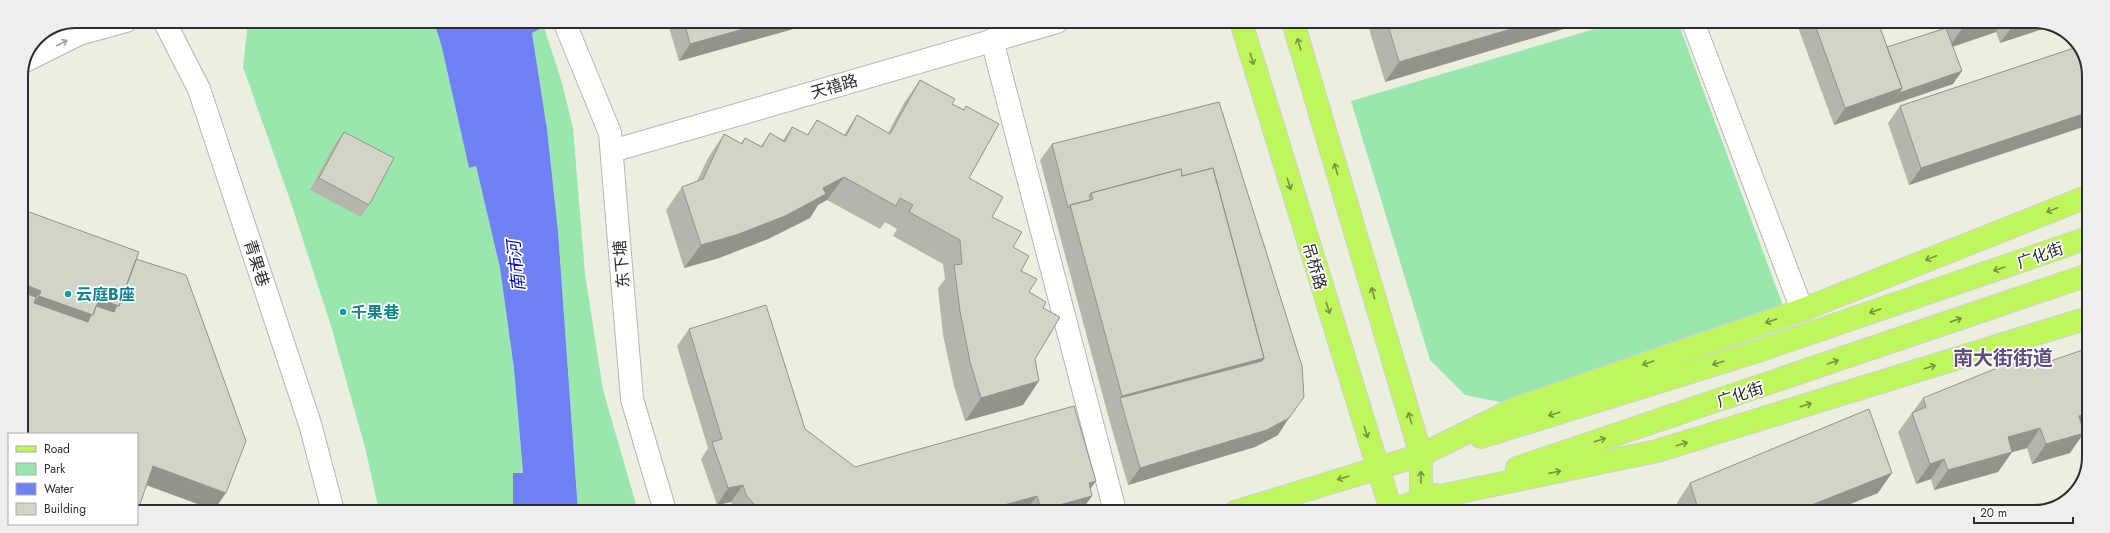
<svg xmlns="http://www.w3.org/2000/svg" width="2110" height="533" font-family="Jost,'Noto Sans SC',sans-serif">
  <style>
    .green { fill: #9ae7ae }
    .water { fill: #6f81f4 }
    .lines { fill: none; stroke-linecap: round; stroke-linejoin: round }
    .minor-casing { stroke: #b8b3c1; stroke-width: 24 }
    .major-casing { stroke: #d1d1d1; stroke-width: 24 }
    .minor { stroke: #fff; stroke-width: 22 }
    .major { stroke: #bef65c; stroke-width: 22 }
    .wall { fill: #b4b6ab }
    .shaded-wall { fill: #92948b }
    .building { fill: #d1d4c7; stroke: #92948b }
    .oneway { stroke: #a0a0a0 }
    .oneway2 { stroke: #769244 }
    .culture-dot { fill: #0f9aa8; stroke: #fff; stroke-width: 1.5 }
    .labels { text-anchor: middle; stroke-width: 3.5; stroke-linejoin: round; paint-order: stroke }
    .street-label { font-size: 16px; fill: #2d2d2d; stroke: #fff }
    .culture-label { font-size: 16px; font-weight: bold; fill: #0d838f; stroke: #fff; text-anchor: start }
    .water-label { font-size: 17px; font-style: italic; fill: #0811a5; stroke: #fff }
    .district-label { font-size: 20px; font-weight: bold; fill: #614b80; stroke: #fff }
    .rim { fill: none; stroke: #2d2d2d; stroke-width: 2 }
  </style>
  <rect width="100%" height="100%" fill="#ecefdf"/>
  <path class="green" d="M248,21H434L442,48L469,168L476,166L500,268L514,369L523,474L513,473V511H379L366,451L331,326L290,200L243,67Z
    M1618,22H1678L1788,319L1505,403L1465,395L1430,360L1351,101Z
    M544,27L562,83L573,128L585,274L603,390L638,511H578L558,231L547,129L532,33Z"/>
  <path class="water" d="M434,21H541L544,27L532,33L547,129L558,231L578,511H513V473H523L514,369L500,268L476,166L469,168L442,48Z"/>
  <g class="lines">
    <defs>
      <path id="minor" d="M164,21L199,89L310,424L333,511
        M564,21L610,133L632,399L665,511
        M1693,22L1802,310
        M992,40L1115,511
        M27,60L79,34L126,21
        M612,151L1057,22"/>
      <path id="major" d="M1241,22L1391,510
        M1293,22L1421,455V500L1657,451L2088,318
        M1481,437L1755,352L2088,238
        M1517,468L2088,275
        M1235,512L1421,455L1514,409L1802,310L2089,196
        M1386,512L1435,495"/>
    </defs>
    <use href="#minor" class="minor-casing"/>
    <use href="#major" class="major-casing"/>
    <use href="#minor" class="minor"/>
    <use href="#major" class="major"/>
  </g>
  <path class="wall" d="M667,21H822L679,61Z
    M1344,22H1362L1345,26Z
    M1367,22H1587L1385,82Z
    M1796,22H1878L1887,47L1942,29L1939,22H2045L2000,43L1996,32L1953,47V84L1834,125Z
    M2069,36L2075,39L2089,72V122L2086,126L1909,185L1888,123L1900,106L2072,49Z
    M920,80L952,104L964,110L966,106L969,178L992,217L1013,247L1029,292L1043,308L1035,359L1023,405L965,421L954,386L943,335L938,288L945,279L943,264L893,236L897,229L885,222L880,229L827,200L818,205L810,218L768,239L719,258L684,268L666,210L682,187L697,181L708,158L724,134L741,143L745,138L761,146L770,133L783,140L792,127L807,135L817,120L844,135L857,115L888,133L904,103Z
    M1219,102L1278,435L1255,447L1128,485L1108,415L1057,225L1040,160L1052,144Z
    M344,132L369,205L361,217L310,190L335,144Z
    M21,209L136,259L214,510L146,485L137,511L21,434Z
    M689,329L805,429L855,467L1096,481L1090,488L1092,496L1081,511H734L731,502L717,505L701,459L708,448L677,346Z
    M2088,348V428L2083,430L2070,453L2032,464L2027,448L2012,452L1998,472L1934,490L1931,479L1916,484L1898,432L1923,398L2048,362Z
    M1690,483L1878,493L1830,512H1679L1677,503Z"/>
  <path class="shaded-wall" d="M772,21H822L679,61L690,44Z
    M1348,22H1362L1345,26Z
    M1535,22H1587L1385,82L1399,62Z
    M1982,22H2003L1996,32L1948,48L1962,29Z
    M2019,22H2045L2052,26L2000,43L2014,24Z
    M2085,63L2086,65L2081,72H2078Z
    M1962,71L1953,84L1890,105L1899,93Z
    M1902,88L1890,105L1834,125L1845,108Z
    M2089,112V122L2086,126L1909,185L1921,168Z
    M844,177L827,200L818,205L810,218L768,239L719,258L684,268L701,245L823,188Z
    M21,283L41,291L25,314L21,313Z
    M39,296L99,299L119,306L103,329L22,320Z
    M1264,358L1250,378L1120,398L1122,396Z
    M1039,381L1023,405L965,421L981,398Z
    M2088,413V428L2065,435L2079,416Z
    M1289,418L1278,435L1255,447L1128,485L1140,468Z
    M2040,428L2027,448L1995,457L2008,437Z
    M2084,433L2070,453L2032,464L2046,444Z
    M2012,452L1998,472L1934,490L1948,470Z
    M1944,459L1931,479L1916,484L1930,464Z
    M153,466L226,493L214,510L141,483Z
    M1892,473L1878,493L1830,512H1794Z
    M1096,481L1084,498L1092,496L1081,511H1039L1041,510L1089,483Z
    M743,485L731,502L717,505L728,488Z
    M1037,496L1026,511H982Z"/>
  <path class="building" d="M684,21H772L690,44Z
    M1387,22H1535L1399,62Z
    M1814,22H1878L1902,88L1845,108Z
    M1960,22H1982L1962,29Z
    M1946,28L1962,71L1899,93L1902,88L1887,47Z
    M2077,47L2089,83V112L1921,168L1900,106Z
    M920,80L955,99L952,104L964,110L966,106L999,124L969,178L1003,197L992,217L1022,232L1013,247L1029,256L1021,271L1037,279L1029,292L1046,302L1043,308L1060,317L1035,359L1039,381L981,398L970,362L960,311L954,265L962,264L960,240L909,212L913,205L900,198L896,206L844,177L823,188L826,194L785,216L736,235L701,245L682,187L703,179L724,134L742,144L745,138L762,147L770,133L785,142L792,127L808,135L817,120L846,136L857,115L890,134Z
    M1219,102L1302,366L1304,397L1289,418L1267,430L1140,468L1120,398L1262,361L1264,358L1213,168L1182,176L1181,169L1091,193L1089,196L1091,200L1070,205L1068,208L1052,144Z
    M344,132L394,158L369,205L319,178Z
    M1213,168L1264,358L1122,396L1070,205L1093,199L1091,193L1181,169L1182,176Z
    M21,209L139,252L119,306L99,299L93,315L39,296L41,291L21,283Z
    M136,259L186,275L246,441L226,493L153,466L138,510H137V434H21V292L36,297L34,303L88,322L91,315H93L96,306L114,312L117,305L119,306Z
    M766,305L805,429L855,467L1074,406L1096,481L1089,483L1092,496L1041,510L1037,496L982,511H760L746,495L743,485L728,488L712,442L722,439L689,329Z
    M2088,348V413L2079,416L2084,433L2046,444L2040,428L2008,437L2012,452L1948,470L1944,459L1930,464L1912,413L1926,407L1923,398L2007,364L2048,362Z
    M1869,409L1892,473L1794,512H1699L1690,483Z"/>
  <defs><path id="oneway-shaft" d="M-6 0H5M1.5-3L5.5 0L1.5 3" fill="none" stroke-width="1.6" stroke-linecap="round" stroke-linejoin="round"/></defs>
  <use class="oneway" href="#oneway-shaft" transform="translate(62 43) rotate(-27)"/>
  <g class="oneway2">
    <use href="#oneway-shaft" transform="translate(1299 44) rotate(-107)"/>
    <use href="#oneway-shaft" transform="translate(1252 59) rotate(73)"/>
    <use href="#oneway-shaft" transform="translate(1336 169) rotate(-106)"/>
    <use href="#oneway-shaft" transform="translate(1289 184) rotate(73)"/>
    <use href="#oneway-shaft" transform="translate(2052 210) rotate(158)"/>
    <use href="#oneway-shaft" transform="translate(1931 258) rotate(158)"/>
    <use href="#oneway-shaft" transform="translate(1999 269) rotate(161)"/>
    <use href="#oneway-shaft" transform="translate(1373 293) rotate(-106)"/>
    <use href="#oneway-shaft" transform="translate(1328 308) rotate(73)"/>
    <use href="#oneway-shaft" transform="translate(1875 311) rotate(161)"/>
    <use href="#oneway-shaft" transform="translate(1956 320) rotate(-19)"/>
    <use href="#oneway-shaft" transform="translate(1771 321) rotate(161)"/>
    <use href="#oneway-shaft" transform="translate(1833 362) rotate(-19)"/>
    <use href="#oneway-shaft" transform="translate(1648 363) rotate(161)"/>
    <use href="#oneway-shaft" transform="translate(1718 363) rotate(163)"/>
    <use href="#oneway-shaft" transform="translate(1930 367) rotate(-17)"/>
    <use href="#oneway-shaft" transform="translate(1806 405) rotate(-17)"/>
    <use href="#oneway-shaft" transform="translate(1554 414) rotate(163)"/>
    <use href="#oneway-shaft" transform="translate(1410 418) rotate(-106)"/>
    <use href="#oneway-shaft" transform="translate(1366 432) rotate(73)"/>
    <use href="#oneway-shaft" transform="translate(1600 440) rotate(-18)"/>
    <use href="#oneway-shaft" transform="translate(1682 444) rotate(-17)"/>
    <use href="#oneway-shaft" transform="translate(1555 472) rotate(-12)"/>
    <use href="#oneway-shaft" transform="translate(1421 477) rotate(-90)"/>
    <use href="#oneway-shaft" transform="translate(1343 478) rotate(164)"/>
  </g>
  <g class="culture-dot">
    <circle cx="68" cy="294" r="4"/>
    <circle cx="343" cy="312" r="4"/>
  </g>
  <g class="labels">
    <g class="street-label">
      <text transform="translate(834 86) rotate(-16)" y="6">天禧路</text>
      <text transform="translate(2040 255) rotate(-19)" y="6">广化街</text>
      <text transform="translate(257 263) rotate(72)" y="6">青果巷</text>
      <text transform="translate(621 264) rotate(-95)" y="6">东下塘</text>
      <text transform="translate(1315 266) rotate(73)" y="6">吊桥路</text>
      <text transform="translate(1740 394) rotate(-18)" y="6">广化街</text>
    </g>
    <g class="culture-label">
      <text x="76" y="300">云庭B座</text>
      <text x="351" y="318">千果巷</text>
    </g>
    <g class="water-label">
      <text transform="translate(516 266) rotate(-96)" y="6">南市河</text>
    </g>
    <g class="district-label">
      <text x="2003" y="365">南大街街道</text>
    </g>
  </g>
  <path d="M0 0H2110V533H0ZM76 28H2034A48 48 0 0 1 2082 76V457A48 48 0 0 1 2034 505H76A48 48 0 0 1 28 457V76A48 48 0 0 1 76 28Z" fill="#eee" fill-rule="evenodd"/>
  <path class="rim" d="M76 28H2034A48 48 0 0 1 2082 76V457A48 48 0 0 1 2034 505H76A48 48 0 0 1 28 457V76A48 48 0 0 1 76 28Z"/>
  <rect x="8" y="433" width="130" height="92" fill="#ffffff" stroke="#ababab"/>
  <rect x="16" y="446" width="20" height="6" fill="#bef65c" stroke="#ababab"/>
  <text x="44" y="453" font-size="12" fill="#2d2d2d">Road</text>
  <rect x="16" y="463" width="20" height="12" fill="#9ae7ae" stroke="#ababab"/>
  <text x="44" y="473" font-size="12" fill="#2d2d2d">Park</text>
  <rect x="16" y="483" width="20" height="12" fill="#6f81f4" stroke="#ababab"/>
  <text x="44" y="493" font-size="12" fill="#2d2d2d">Water</text>
  <rect x="16" y="503" width="20" height="12" fill="#d1d4c7" stroke="#ababab"/>
  <text x="44" y="513" font-size="12" fill="#2d2d2d">Building</text>
  <path d="M1974 517v6h99v-6" fill="none" stroke="#2d2d2d" stroke-width="2"/>
  <text x="1980" y="517" font-size="12" fill="#2d2d2d" stroke="#ffffff" stroke-width="3" paint-order="stroke">20 m</text>
</svg>
